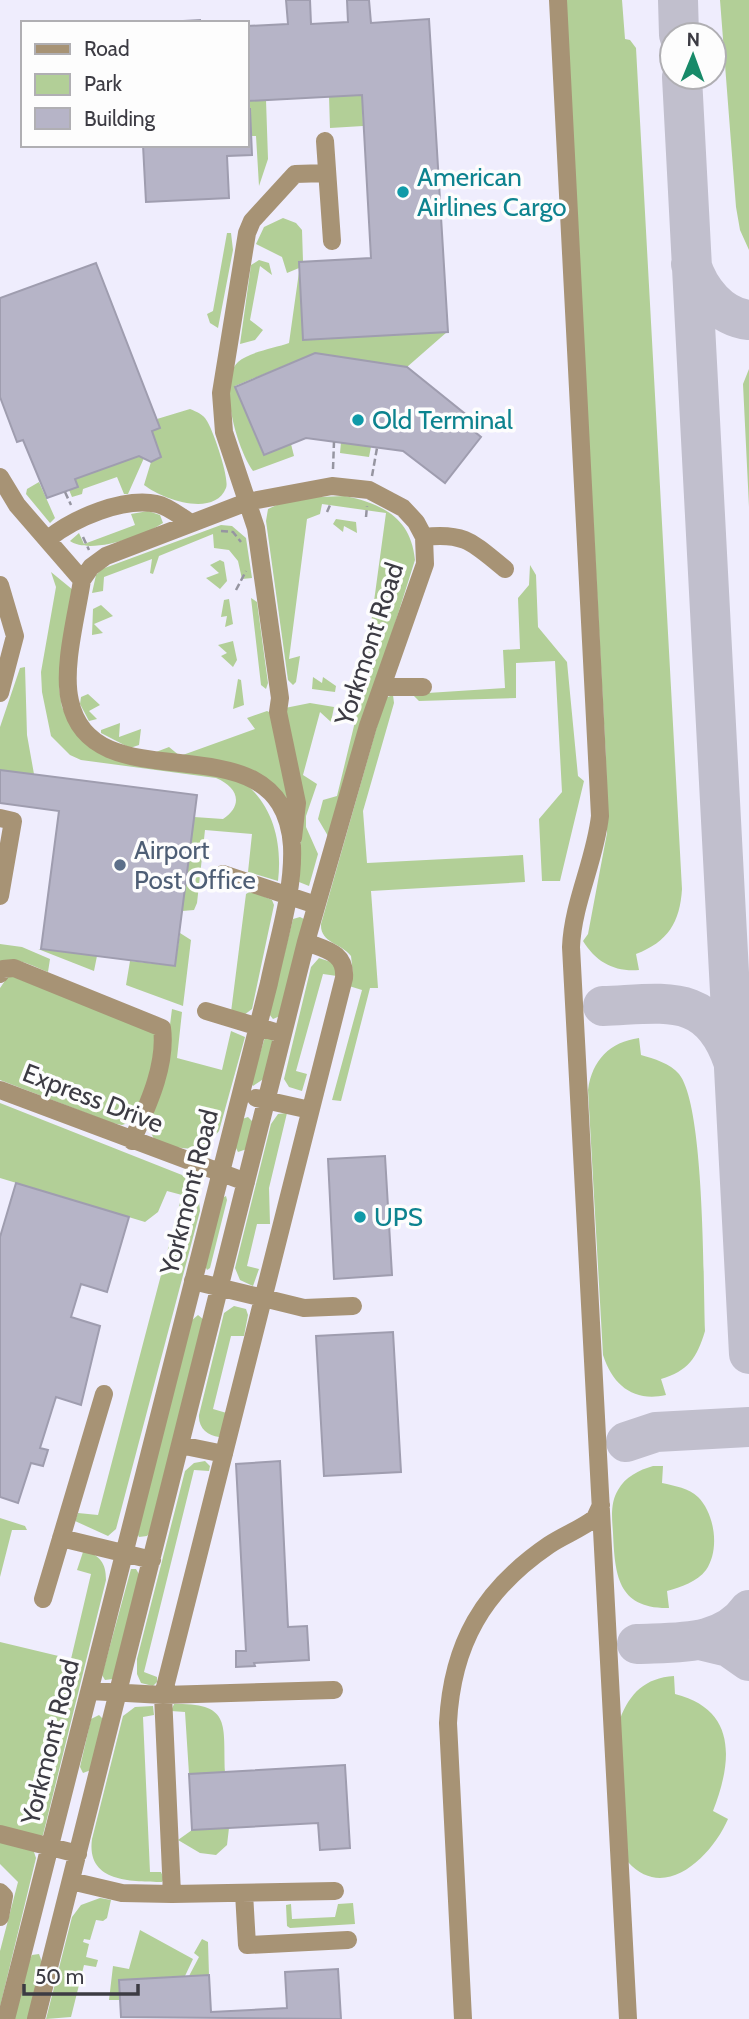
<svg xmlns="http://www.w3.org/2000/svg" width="749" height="2019" font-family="Cabin,sans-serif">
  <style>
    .green { fill: #b2cf97 }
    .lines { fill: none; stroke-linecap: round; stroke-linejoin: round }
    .taxiway { stroke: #c1bfcd; stroke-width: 40 }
    .building { fill: #b6b4c7; stroke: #9f9daf; stroke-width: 2 }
    .path { stroke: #9695a1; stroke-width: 2.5; stroke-dasharray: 7 3.5; stroke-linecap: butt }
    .minor { stroke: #a79375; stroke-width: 18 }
    .culture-dot { fill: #0f9aa8; stroke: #fdfdfd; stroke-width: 2.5 }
    .service-dot { fill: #5c6f8a; stroke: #fdfdfd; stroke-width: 2.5 }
    .labels { text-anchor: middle; stroke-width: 7; stroke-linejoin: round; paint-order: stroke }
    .culture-label { font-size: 26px; fill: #0d838f; stroke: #fdfdfd; text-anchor: start }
    .street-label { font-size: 26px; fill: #3c3b43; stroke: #fdfdfd }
    .service-label { font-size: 26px; fill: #4e5e75; stroke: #fdfdfd; text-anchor: start }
  </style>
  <rect width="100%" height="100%" fill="#efedfd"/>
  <path class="green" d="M565,0H622L625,39L630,40L636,48L682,889C680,922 668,942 636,954L639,970C614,972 596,962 583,941L588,934L607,833L606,760Z
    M720,0H749V250L740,230L736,207Z
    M362,95L363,126L330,128L329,96Z
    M266,100L268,159L259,186L256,136H251L249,101Z
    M283,218L296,223L302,230L303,261L299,262V268L287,273L282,257L256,244L264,227Z
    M227,233H231L233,250L218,328L210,323L207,314L213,311Z
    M259,260L269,263L272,275L260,266L250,320L263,330L255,340L240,344L251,265Z
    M299,272L304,340L447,332L407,367L315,353L235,386L263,454L291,444L294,456L253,471C238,451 217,382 238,362C249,352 275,348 289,343Z
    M749,369V507L743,384Z
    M190,409C197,412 203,414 207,421C213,430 230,479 226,488C214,518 162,499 144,485L151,462L161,457L152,431L160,428L157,419Z
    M341,442L371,447L369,457L340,453Z
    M139,456L144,458L128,494H124L117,477L83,489L82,494L72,497L69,490L78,487L75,479Z
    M39,482L55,518L50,523L26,494L27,489Z
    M345,496C383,504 411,518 415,560L328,836L318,819L323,800L337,796L361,697L386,513L322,504L320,514L307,519L289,659L300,656L296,682L293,685L288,680L266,521L268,509L292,498Z
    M148,511L160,515L163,523C144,536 90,555 70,541L79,533L84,544L135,525L131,514Z
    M336,519L356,522L357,533L344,526L343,532L333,524Z
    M221,525L232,526L246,538L252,578L242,579L238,561L229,550L214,548L213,534L159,556L153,574L150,573L152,559L104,577L103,591L92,593L96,575L102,569Z
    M220,560L224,562L227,581L220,589L206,578L219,573L210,565Z
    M530,565L536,575L538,627L567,662L578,776L584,781L560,881H542L539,819L562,792L555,661L516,663V698L419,701L412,694L505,688L503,650L520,649L518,598L529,585Z
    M51,572L73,590L59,688L62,707L73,729L85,743L108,757L233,775C271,797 283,839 278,881L248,872L252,834L205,830L197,903L194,910L182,911L194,817L223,819C244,805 238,787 216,778L81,760L70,755L51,736L42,692L41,672L56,587Z
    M251,598L257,602L268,683L266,689L261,685Z
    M229,599L233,624L225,627L227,616L221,617L224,600Z
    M101,605L113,616L94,624L103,633L92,635L93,609Z
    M233,641L237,660L233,667L221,656L227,653L218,645Z
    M25,667L27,735L34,774L0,770V727L20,668Z
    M313,677L322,683L323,677L336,686L335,692L312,689Z
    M238,679L241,680L244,705L233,709Z
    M88,694L100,705L89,711L97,719L89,721L80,704L81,697Z
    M393,695L394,703L363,811L367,863L523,855L525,882L371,891L378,988H370L341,1101L332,1100L362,990L349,986L353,974L351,956C341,943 320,943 321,924L385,698Z
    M310,703L334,707L331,722L320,712L303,775L317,784L306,816V827L318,854L309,886L299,882L301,830L285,708Z
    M267,711L271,713L289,806C252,756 214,763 158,756L156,752L169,747L180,756L255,729L247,718Z
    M120,723L119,737L141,729L139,745L130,748L101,733V730Z
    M251,891L272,900L274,905L252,1009L244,1015L231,1012L246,894Z
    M300,917L304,919L280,1016L273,1019L269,1014L293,919Z
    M180,933L191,940L183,1006L126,985L130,961L175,966Z
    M0,944L22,947L50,959L48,972C32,966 15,955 0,963Z
    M38,949L97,956L94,971Z
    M319,958L334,963L337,976L323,974L296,1071L307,1074L302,1091L289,1087L284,1079L311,967Z
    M9,975L158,1034L148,1086L131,1122L122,1125L112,1123L0,1080V988Z
    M172,1009L182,1012L177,1058L222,1070L231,1031L245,1037L219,1131C200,1156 180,1150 154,1139L147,1125L165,1064Z
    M265,1037L273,1039L265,1078L253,1086L251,1083Z
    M639,1038L641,1055C654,1059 670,1063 679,1074C705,1106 703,1282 705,1331C697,1358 688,1371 661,1379L666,1395C634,1402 613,1386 603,1355L588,1090C592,1060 610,1042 639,1038Z
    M0,1103L182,1175L198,1190L200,1211L116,1529L108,1536L75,1521L78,1513L98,1515L182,1195L167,1191L158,1212L145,1222L0,1178Z
    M287,1113L269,1188L270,1224H257L247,1266L259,1269L253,1286L240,1280L235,1268L271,1124L278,1114Z
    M248,1117L254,1123L247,1149L238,1152L235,1146L242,1119Z
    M226,1196L227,1200L210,1268L207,1270L205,1266L222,1198Z
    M234,1306L246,1309L248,1315L244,1336H231L213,1409L230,1414L219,1437C208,1436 198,1428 199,1415L224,1313Z
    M198,1315L204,1320L151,1531L147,1536L139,1537L137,1533L191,1321Z
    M205,1461L210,1466L209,1471L194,1470L144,1672L157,1677V1682L153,1686L141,1683L137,1674V1659L185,1471L194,1463Z
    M653,1466H663L662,1483C675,1486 689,1488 698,1497C715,1514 720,1550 706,1570C697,1582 681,1587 667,1591L669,1608C617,1609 615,1574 613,1533C612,1519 610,1503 618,1490C625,1477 639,1470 653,1466Z
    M0,1518L25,1526L27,1530H12L0,1577Z
    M84,1549C100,1557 106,1562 106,1580L43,1835L40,1838L0,1830V1642L71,1659L91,1574L77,1570Z
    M131,1569H136L140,1576L113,1679L105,1680L102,1675Z
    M674,1676L675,1694C738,1710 732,1762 713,1811L728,1819C712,1856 665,1903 628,1862L620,1719C630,1693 645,1678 674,1676Z
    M174,1704C232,1703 223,1724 225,1772L189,1774L185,1712L171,1711Z
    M153,1706L154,1715L143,1717L150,1872H161L164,1879L162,1882C132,1881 86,1883 92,1839L123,1716L135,1707Z
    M99,1715L103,1719L91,1770L83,1773L80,1767L91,1719Z
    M229,1828L227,1845L216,1855L200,1853L178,1840L192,1830Z
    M0,1839L33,1849L36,1858L0,2007V1951L18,1882L0,1864Z
    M100,1898L111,1900L107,1918L103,1921L96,1920L90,1940L84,1939L83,1942L89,1944L86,1957L98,1960L96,1967L84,1965L71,2017L46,2019L72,1917L81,1905Z
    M353,1903L355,1924L290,1928L287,1926L286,1905L291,1904L292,1919L335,1917L338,1904Z
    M140,1930L193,1959L185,1976L120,1980V2000H109L113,1966L129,1969Z
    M202,1939L208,1942L209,1975L189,1976L199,1957L194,1953Z
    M39,1954L42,1962L28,2019H14L28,1963L32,1955Z"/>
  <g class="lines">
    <path class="taxiway" d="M678,0L679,35
      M682,77L749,1354
      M691,264C699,290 720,317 749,320
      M603,1006C664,1004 709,991 733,1061
      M626,1442L656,1432L749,1427
      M700,1640L729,1647L749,1661
      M637,1644C677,1642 724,1646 749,1610"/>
  </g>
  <path class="building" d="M286,0H310L311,24L348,22L347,0H369L371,23L429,19L448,332L303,340L299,262L371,258L362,95L247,101V26L288,24Z
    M200,20V23H147Z
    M247,109H250L252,155L227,156L229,198L146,202L143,145H247Z
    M96,263L160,428L152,431L161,457L151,462L139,456L75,479L78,487L47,498L23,440L17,442L0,397V298Z
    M315,353L407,367L469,417L464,423L481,437L445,483L403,451L306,438L264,455L235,387Z
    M0,770L197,795L175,966L41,949L59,811L0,803Z
    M385,1156L392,1275L334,1279L328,1159Z
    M16,1183L129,1217L107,1292L81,1284L71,1317L100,1326L81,1405L56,1397L40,1448L48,1450L43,1466L31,1463L18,1503L0,1497V1237Z
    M393,1332L401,1472L324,1476L316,1336Z
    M280,1461L288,1627L307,1626L309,1660L254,1663L255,1666L236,1667V1651H246L236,1464Z
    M345,1765L350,1848L320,1850L318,1823L192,1830L189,1774Z
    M338,1969L341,2019L121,2017L119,1980L209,1975L211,2012L287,2008L285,1972Z"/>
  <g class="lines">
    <path class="path" d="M333,469L334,442
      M372,476L377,448
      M65,492L71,505
      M327,512L331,503
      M366,517L367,506
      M221,531L233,532L241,542
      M83,537L89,550
      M236,590L246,571"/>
    <path class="minor" d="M558,0L600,816C595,861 573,902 571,947L628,2019
      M325,141L332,241
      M0,477L17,505L82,580
      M424,537C466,532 474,544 505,569
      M48,539C74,518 123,497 157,504C168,506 181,517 191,523
      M0,585L15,636L0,693
      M382,687H423
      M0,818L13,821L0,896
      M293,838L297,803L278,712L280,698L256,528L224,432L221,393L247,233L252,221L295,174L327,173
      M223,874L316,905
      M0,974L3,969L14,968L162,1028C167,1066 147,1107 132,1141
      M206,1011L282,1034
      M0,1090L246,1182
      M256,1098L310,1110
      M193,1281L304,1308L353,1306
      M180,1445L224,1454
      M61,1538L152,1560
      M43,1599L104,1394
      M90,1691L163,1695L334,1690
      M0,1834L78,1854
      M71,1881L122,1893L172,1894L163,1695L344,978C346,953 327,950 306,942
      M0,1892L4,1896L0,1917
      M244,1893L247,1945L348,1940
      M172,1894L335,1891
      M6,2019L269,983C278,939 294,891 292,846C283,711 93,810 70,701C62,668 77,614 82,580L91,567L106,556L247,502L332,486L369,490L403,508L416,522L424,537L425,564L368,726L306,942L36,2019
      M463,2019L448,1723C452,1644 483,1590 549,1545C564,1535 581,1529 595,1518L601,1505"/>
  </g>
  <g class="culture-dot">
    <circle cx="403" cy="192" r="7"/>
    <circle cx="358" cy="420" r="7"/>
    <circle cx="360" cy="1217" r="7"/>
  </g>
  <circle class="service-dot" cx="120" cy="865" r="7"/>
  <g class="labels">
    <g class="culture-label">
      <text x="417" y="186">American<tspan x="417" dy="30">Airlines Cargo</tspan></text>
      <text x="372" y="429">Old Terminal</text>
      <text x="374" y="1226">UPS</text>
    </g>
    <g class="street-label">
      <text transform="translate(369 644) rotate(-72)" y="9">Yorkmont Road</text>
      <text transform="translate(93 1098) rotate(21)" y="9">Express Drive</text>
      <text transform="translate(189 1192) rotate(-76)" y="9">Yorkmont Road</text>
      <text transform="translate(50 1742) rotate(-76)" y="9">Yorkmont Road</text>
    </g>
    <g class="service-label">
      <text x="134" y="859">Airport<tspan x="134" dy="30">Post Office</tspan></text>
    </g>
  </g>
  <rect x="21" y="21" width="228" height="126" fill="#fdfdfd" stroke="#b0afb3" stroke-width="2"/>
  <rect x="35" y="44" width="35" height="10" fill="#a79375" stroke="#b0afb3" stroke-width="2"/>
  <text x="84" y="56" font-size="21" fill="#3c3b43">Road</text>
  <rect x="35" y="74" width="35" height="21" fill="#b2cf97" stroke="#b0afb3" stroke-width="2"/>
  <text x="84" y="91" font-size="21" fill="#3c3b43">Park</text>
  <rect x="35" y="108" width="35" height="21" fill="#b6b4c7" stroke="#b0afb3" stroke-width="2"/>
  <text x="84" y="126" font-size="21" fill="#3c3b43">Building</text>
  <g transform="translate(693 56) rotate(1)"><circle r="33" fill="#fdfdfd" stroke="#b0afb3" stroke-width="2"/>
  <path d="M0-5L12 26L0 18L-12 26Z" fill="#188a69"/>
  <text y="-10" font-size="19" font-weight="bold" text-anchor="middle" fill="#3c3b43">N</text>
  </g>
  <path d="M24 1984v10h114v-10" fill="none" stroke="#3c3b43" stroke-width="3.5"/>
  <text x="35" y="1984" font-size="21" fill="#3c3b43" stroke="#fdfdfd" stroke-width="5" paint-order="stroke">50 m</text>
</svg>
